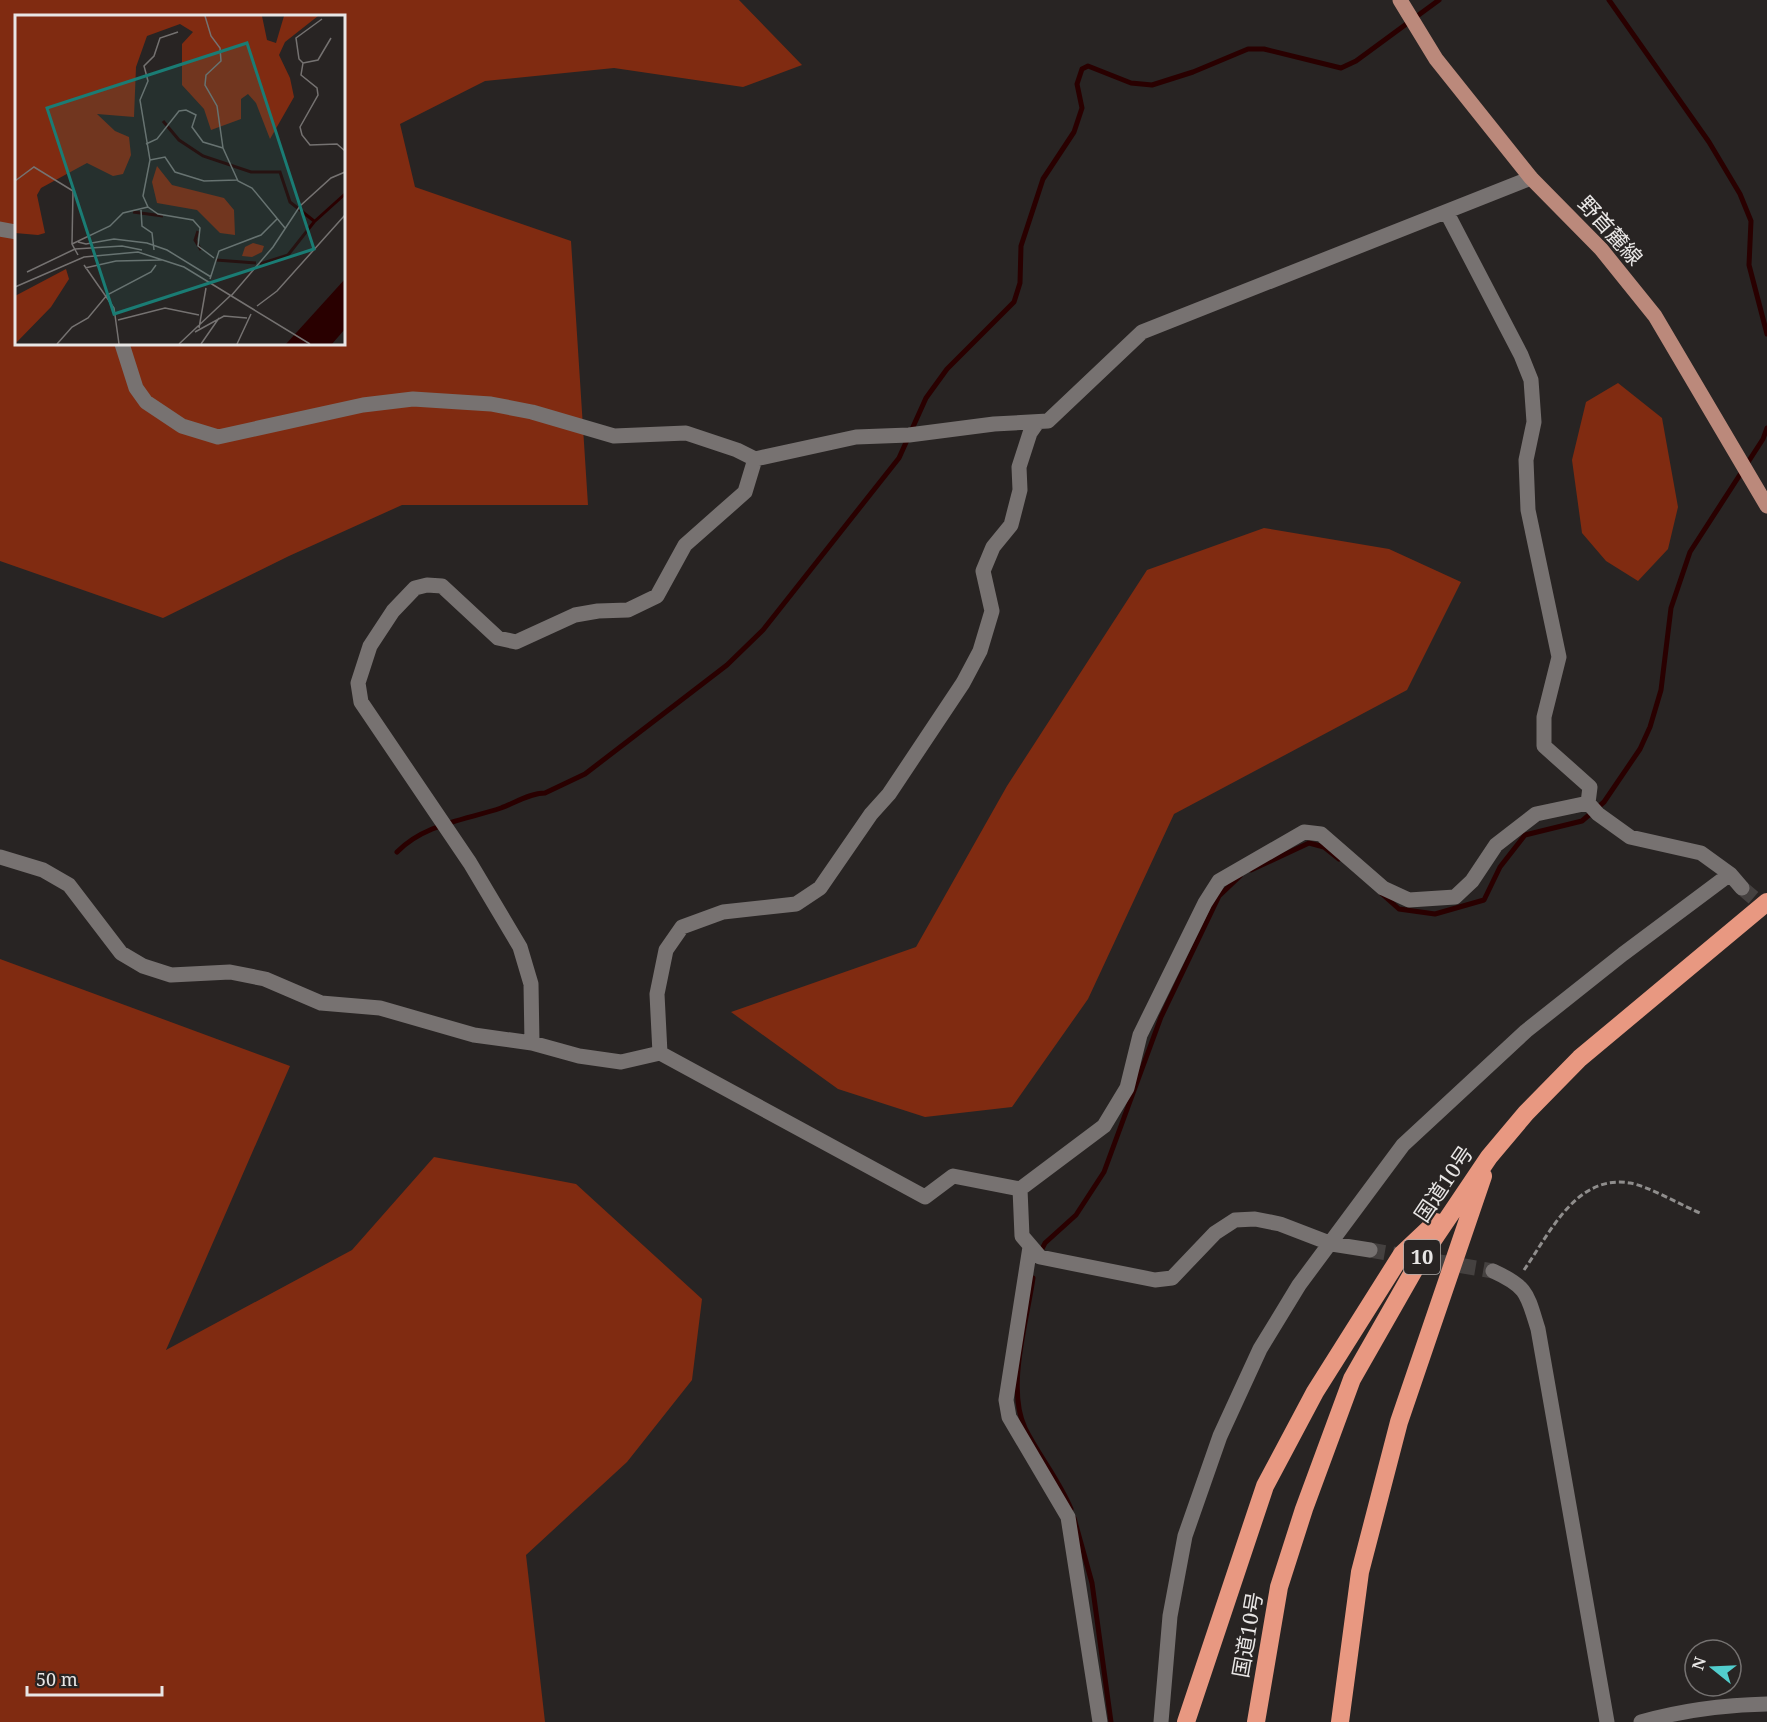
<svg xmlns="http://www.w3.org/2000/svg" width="1767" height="1722" font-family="'Noto Serif','Noto Sans JP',serif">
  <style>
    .forest { fill: #802b11; fill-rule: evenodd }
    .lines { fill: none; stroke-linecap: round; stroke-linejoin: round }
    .stream { stroke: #290000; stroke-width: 5 }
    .minor-tunnel { stroke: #454140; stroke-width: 15; stroke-dasharray: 15 8; stroke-linecap: butt }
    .path { stroke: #8f8d8c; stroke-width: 3; stroke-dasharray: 6 3; stroke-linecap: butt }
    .minor { stroke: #777271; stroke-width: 15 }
    .major { stroke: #bb897b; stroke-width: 15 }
    .highway { stroke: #e89881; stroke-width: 18 }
    .labels { text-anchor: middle; stroke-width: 4.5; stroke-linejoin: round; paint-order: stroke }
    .shield { fill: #282423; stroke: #aeacab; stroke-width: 1.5 }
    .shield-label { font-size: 20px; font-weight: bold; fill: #e8e6e5 }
    .street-label { font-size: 21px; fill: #e8e6e5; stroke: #282423 }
    .inset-river { fill: none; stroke: #290000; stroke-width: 3 }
    .inset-road { fill: none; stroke: #757271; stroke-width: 1.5 }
    .view { fill: #1a7c74; fill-opacity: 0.15; stroke: #1a7c74; stroke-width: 3 }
    .inset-edge { fill: none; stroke: #e8e6e5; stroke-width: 3 }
  </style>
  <rect width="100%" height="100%" fill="#282423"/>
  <path class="forest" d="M0,0H739L802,65L743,87L614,68L485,81L400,124L415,187L571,241L588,505H402L289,556L163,618L0,561ZM16,16H344V344H16Z
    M1618,383L1662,418L1678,507L1668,549L1638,581L1606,561L1582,533L1572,460L1586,402Z
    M1264,528L1389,549L1461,582L1407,690L1174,814L1088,999L1012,1107L925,1117L838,1089L731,1012L916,947L1007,786L1147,570Z
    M0,959L290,1066L166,1350L352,1250L434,1157L576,1184L702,1299L692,1380L627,1462L526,1555L545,1722H0Z"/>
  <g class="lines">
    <path class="stream" d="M1609,0L1709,142L1740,194L1751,221L1749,265L1767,334
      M397,852C424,824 465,820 501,808C515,803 530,793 545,793L585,774L727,665L763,630L899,458L926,398L947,369L1014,302L1020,283L1021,246L1043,179L1074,132L1082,108L1077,84L1082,69L1088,66L1131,83L1152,85L1193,72L1248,49H1264L1341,68L1356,61L1439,0
      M1251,870L1309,843L1324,847L1339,859
      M1381,893L1399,909L1435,914L1484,900L1500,867L1525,835L1582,821L1604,802L1640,749L1650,727L1661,690L1671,608L1690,552L1763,439L1767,428
      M1039,1255L1045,1243L1076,1215L1104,1172L1161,1017L1219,896L1240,876
      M1033,1278C1027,1321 1006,1388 1025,1428C1039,1456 1059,1480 1071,1509
      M1074,1518L1092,1583L1111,1722"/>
    <path class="minor-tunnel" d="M1742,888L1767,909
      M1370,1250L1493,1271"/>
    <path class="path" d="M1524,1270C1550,1233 1576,1174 1630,1183C1648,1186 1683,1206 1702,1214"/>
    <path class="minor" d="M1447,213L1521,355L1531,380L1534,422L1526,460L1528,510L1559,657L1544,717V746L1590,787L1588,803L1598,814L1630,837L1701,853L1730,874L1742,888
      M0,229L16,232
      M122,344L136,388L146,402L182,426L218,437L363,405L413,399L491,404L532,412L614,436L686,433L737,450L755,459L856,437L909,435L994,424L1048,421L1142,332L1531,178
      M0,857L43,870L69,885L121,953L143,966L171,975L230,972L265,979L321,1003L380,1008L474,1035L532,1043L579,1056L621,1062L660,1053L925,1197L953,1176L1020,1189
      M532,1043L531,984L520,947L470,863L361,702L358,683L370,646L393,611L415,588L427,585L442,586L498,638L516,642L575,615L598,611L628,610L657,596L685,545L745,492L755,459
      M660,1053L657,994L666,950L682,927L723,912L796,904L820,888L871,814L889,794L963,683L980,651L992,611L983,571L993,547L1011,525L1020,490L1019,467L1030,433L1037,423
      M1020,1189L1104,1126L1127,1088L1140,1035L1205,903L1219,881L1304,832L1321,834L1383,888L1409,900L1455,897L1472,881L1496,845L1536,814L1588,803
      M1020,1189L1022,1236L1040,1257L1155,1280L1172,1278L1215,1233L1235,1220L1255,1219L1280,1224L1332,1244L1370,1250
      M1030,1247L1006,1400L1009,1417L1068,1517L1100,1722
      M1493,1271C1528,1287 1527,1294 1538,1329L1607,1722
      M1161,1722L1170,1616L1185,1536L1220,1436L1260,1349L1299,1285L1403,1145L1526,1031L1623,954L1730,874
      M1641,1722C1683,1710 1723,1705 1767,1704"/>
    <path class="major" d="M1400,0L1436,59L1531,178L1601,249L1655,316L1767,506"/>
    <path class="highway" d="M1186,1722L1265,1486L1315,1392L1402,1254L1436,1222
      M1256,1722L1279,1587L1304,1509L1352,1379L1421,1258L1489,1157L1526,1113L1580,1058L1767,902
      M1340,1722L1360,1572L1399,1422L1483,1176"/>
  </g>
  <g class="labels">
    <rect class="shield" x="1404" y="1240" width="36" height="34" rx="4.5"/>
    <g class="shield-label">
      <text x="1422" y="1264">10</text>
    </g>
    <g class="street-label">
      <text transform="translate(1610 231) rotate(48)" y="7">野首麓線</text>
      <text transform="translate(1444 1184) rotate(-56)" y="7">国道10号</text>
      <text transform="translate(1248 1635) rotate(-80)" y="7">国道10号</text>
    </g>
  </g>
  <g transform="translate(15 15)">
    <rect width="330" height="330" fill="#282423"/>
    <path d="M0,1H247L252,25L261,28L269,1H303L270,27L264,40L275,63L279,82L255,124L241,88L233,79L226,84V104L196,115L189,94L167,70V29L178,17L165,9L132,21L121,52L119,102L82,99L100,116L114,122L116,140L108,159L98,161L72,148L26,173L22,180L30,218L23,220L0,218ZM142,151L157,170L209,183L219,195L220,220L205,218L182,195L142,188L137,167ZM238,228L249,231L247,237L237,242L227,241L230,232ZM51,254L54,264L36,292L0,329V281Z" fill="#802b11"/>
    <path d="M330,264V314L317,329H271Z" fill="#290000"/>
    <path class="inset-river" d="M148,106L164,125L188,141L236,157H265L275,187L299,206M118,197L148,201M183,216L180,225L186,235M201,245L241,248M245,249L273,240L299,207L330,179"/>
    <path class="inset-road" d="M190,1L196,21L205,33L206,46L191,60L190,70L202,91L208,133L223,166L237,173L270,213M163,17L145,23L139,41L129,51L133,66L125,85L135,145L128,181L133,192L143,199L178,205L185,213L183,231L199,243M288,48L286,60L302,73L303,80L285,112L287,120L295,130L322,129L330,136M288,48L284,44L281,23L307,4M288,48L303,45L316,23M131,129L142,124L164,96L171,95L181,100L177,112L188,127L208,133M135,145L150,142L160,157L189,166L222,165M0,166L19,152L58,176L57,229L63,240M126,195L127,211L137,218L139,235M63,227L71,229L99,224L132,228L152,235L196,262M57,229L95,211L108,198L133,192M60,234L107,231L127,235M69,250L99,293L104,329M70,253L101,246L146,245M12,257L60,234M195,264L204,236L246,220L262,204M0,272L69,242L123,237L169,252L295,329M216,281L258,232L285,191L316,163L330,157M242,291L262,276L330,200M103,305L150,293L184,300M184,313L191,273M180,317L209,301L232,303M42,329L57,312L73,303L92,280L136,257L141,250M164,329L215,281M186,329L204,303M222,329L236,299"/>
    <path class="view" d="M232,28L299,234L99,299L32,93Z"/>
    <rect width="330" height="330" class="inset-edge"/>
  </g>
  <g transform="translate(1713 1668) rotate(288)"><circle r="28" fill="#282423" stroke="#757271" stroke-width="1.5"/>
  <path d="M0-4.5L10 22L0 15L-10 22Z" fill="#52cdcd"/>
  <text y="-9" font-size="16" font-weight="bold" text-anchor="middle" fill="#e8e6e5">N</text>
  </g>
  <path d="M27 1686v9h135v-9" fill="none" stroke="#e8e6e5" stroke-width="3"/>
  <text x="36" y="1686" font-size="18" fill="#e8e6e5" stroke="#282423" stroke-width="4.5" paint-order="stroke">50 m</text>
</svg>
